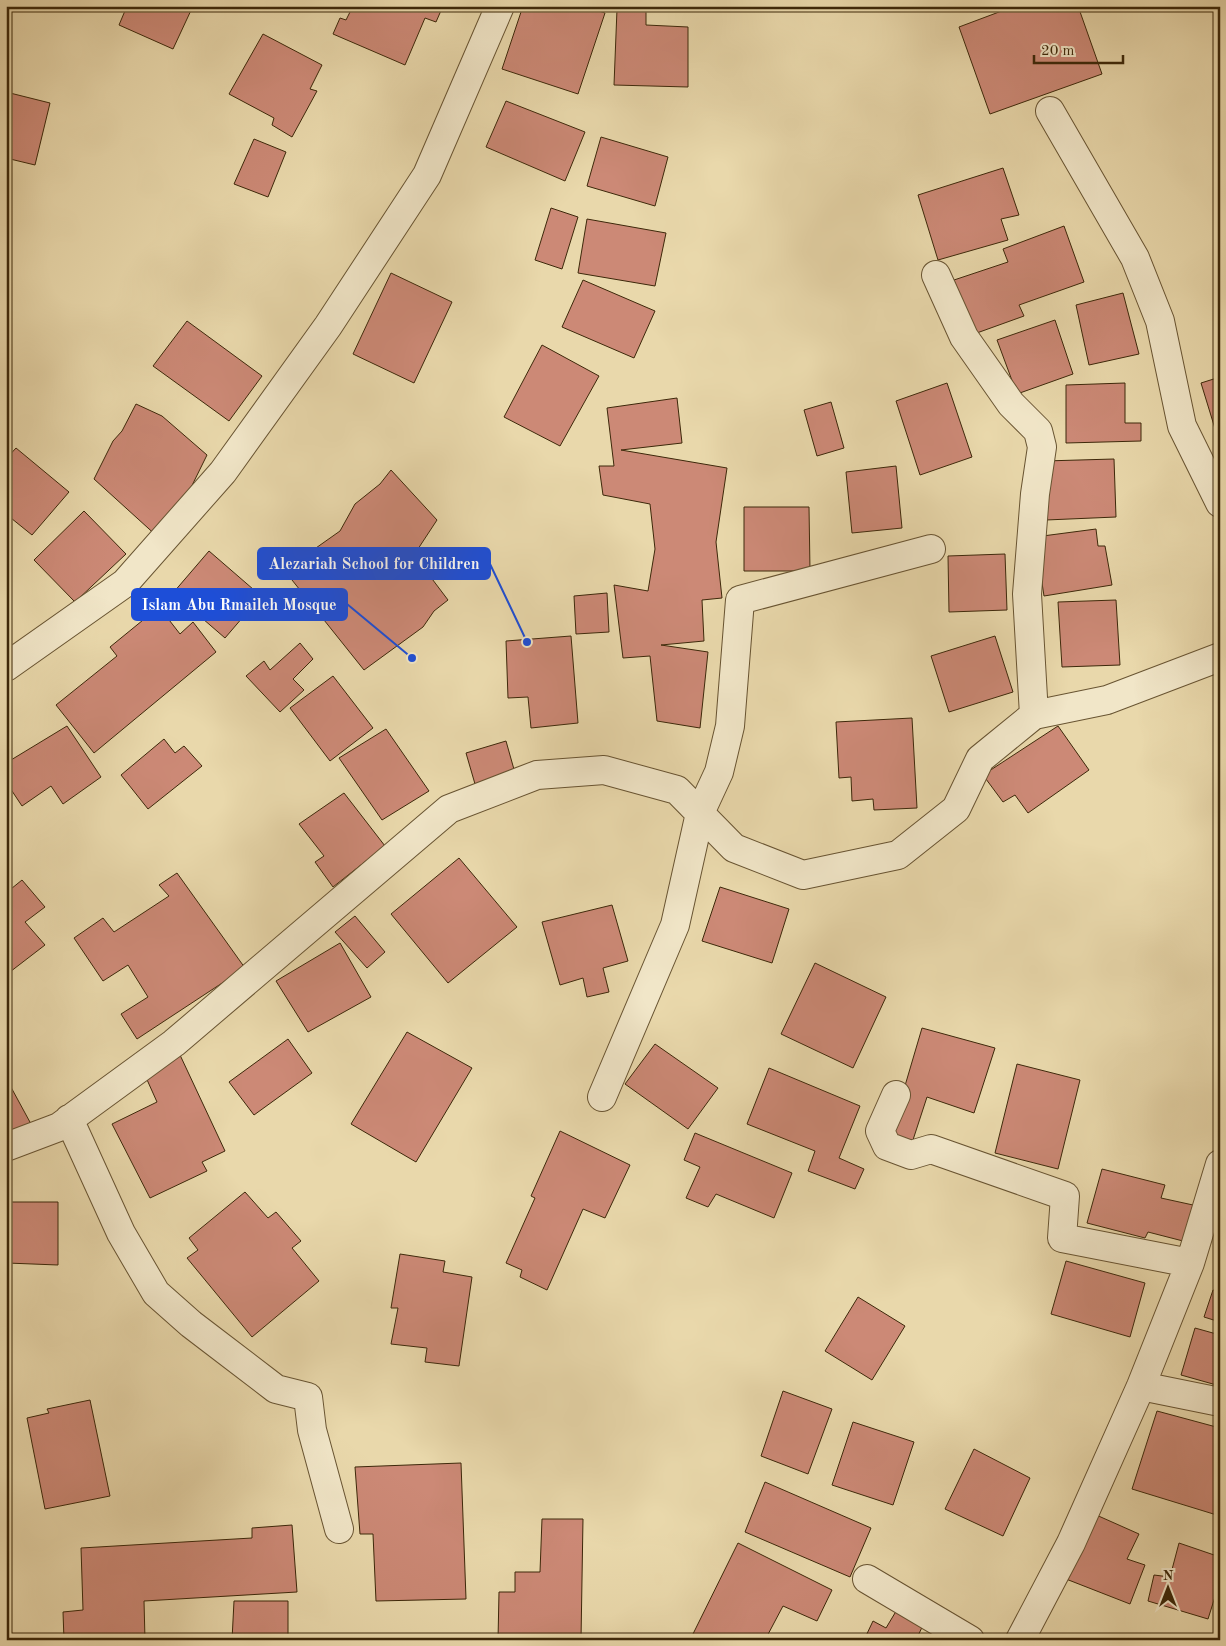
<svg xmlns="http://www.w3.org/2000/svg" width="1226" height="1646" font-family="'Old Standard TT',serif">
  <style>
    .building { fill: #cc8976; stroke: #3d280a }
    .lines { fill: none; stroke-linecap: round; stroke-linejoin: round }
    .minor-casing { stroke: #685432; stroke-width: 30 }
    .minor { stroke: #f1e6c8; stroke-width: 28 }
    .leader { fill: none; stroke: #1d4ed8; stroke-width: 2 }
    .callout-dot { fill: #1d4ed8; stroke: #f1e6c8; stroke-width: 2 }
    .callout { fill: #1d4ed8; stroke: #1d4ed8; stroke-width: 2 }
    .callout-label { font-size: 16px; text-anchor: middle; font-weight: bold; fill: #fff }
  </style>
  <rect width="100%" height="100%" fill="#e9d8ab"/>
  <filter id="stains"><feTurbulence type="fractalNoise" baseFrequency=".004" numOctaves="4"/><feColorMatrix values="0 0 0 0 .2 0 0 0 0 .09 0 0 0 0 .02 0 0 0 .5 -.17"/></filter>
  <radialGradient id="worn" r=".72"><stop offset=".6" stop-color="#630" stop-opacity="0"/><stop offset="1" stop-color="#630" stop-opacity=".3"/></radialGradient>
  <path class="building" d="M127,6H193L173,49L119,25Z
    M353,6H443L436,22L425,18L405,65L333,34L340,18L346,20Z
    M523,6H583L605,13L578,94L502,69Z
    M704,6H776L704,9Z
    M1015,6H1078L1102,74L990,114L959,27Z
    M617,9H646V25L688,27V87L614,85Z
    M263,34L322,65L310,89L317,91L292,137L272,125L274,118L229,94Z
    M6,92L50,103L35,165L6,158Z
    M506,101L585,132L565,181L486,147Z
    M601,137L668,157L655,206L587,186Z
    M254,139L286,152L268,197L234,184Z
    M1003,168L1019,215L1001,219L1008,240L938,260L918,195Z
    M551,208L578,217L562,269L535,260Z
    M587,219L666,233L655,286L578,273Z
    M1064,226L1084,282L1019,305L1024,316L974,334L954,280L1008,262L1003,249Z
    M391,273L452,302L414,383L353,354Z
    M583,280L655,311L634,358L562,327Z
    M1123,293L1139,354L1089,365L1076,305Z
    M1055,320L1073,374L1017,394L997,340Z
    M187,321L262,376L229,421L153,366Z
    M542,345L599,376L560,446L504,417Z
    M1220,377V445L1201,383Z
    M947,383L972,457L920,475L896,401Z
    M1125,383V423H1141V441L1066,443V385Z
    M677,398L682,443L621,450L727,468L716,542L722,598L702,600L704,641L661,645L708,652L700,728L657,721L650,656L623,658L614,585L648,591L655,549L650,504L603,495L599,466H614L607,408Z
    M831,402L844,448L817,456L804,410Z
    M136,404L162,416L207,455L174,522L159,538L94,479L113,441L122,431Z
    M16,448L69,492L32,535L6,514V459Z
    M1114,459L1116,517L1046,520L1044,461Z
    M896,466L902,528L852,533L846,472Z
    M391,470L437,520L414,555L448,600L434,611L423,627L364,670L292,580L306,555L340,531L355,504L380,484Z
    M744,507H809L810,571H744Z
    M84,511L126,554L75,602L34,560Z
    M1096,529L1098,546H1105L1112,585L1044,596L1035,537Z
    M209,551L261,596L225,638L173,593Z
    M1005,554L1007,610L949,612L948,556Z
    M607,593L609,632L576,634L574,596Z
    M1116,600L1120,665L1062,667L1058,602Z
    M159,607L180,634L193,622L216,652L94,753L56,705L117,656L110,647Z
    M571,636L578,723L531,728L528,697L508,698L506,641Z
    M995,636L1013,692L949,712L931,656Z
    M300,643L313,659L293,679L304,690L280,712L246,676L264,661L270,670Z
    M333,676L373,728L330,761L290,708Z
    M912,718L917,808L874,810L873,799L852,801L851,777L839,778L836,722Z
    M67,726L101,777L63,804L51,786L22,806L6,782V763Z
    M1058,726L1089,770L1028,813L1015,795L1003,802L983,775Z
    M386,729L429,791L382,820L339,758Z
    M164,739L175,753L184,746L202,766L148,809L121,775Z
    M506,741L515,773L475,784L466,753Z
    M344,793L385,846L333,887L315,862L324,856L299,824Z
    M459,858L517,927L448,983L391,914Z
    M177,873L245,968L137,1039L121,1014L148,997L128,965L103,981L74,938L103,918L114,932L169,896L159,885Z
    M22,880L45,907L25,922L45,945L6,975V893Z
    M720,887L789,909L772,963L702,941Z
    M612,905L628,961L603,968L609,992L587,997L583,978L560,985L542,922Z
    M355,916L385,952L367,968L335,932Z
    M340,943L371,997L308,1032L276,981Z
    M815,963L886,997L853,1068L781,1034Z
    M922,1028L995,1048L974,1113L927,1097L911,1146L889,1140Z
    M407,1032L472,1068L416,1162L351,1124Z
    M288,1039L312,1073L254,1115L229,1082Z
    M655,1044L718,1088L688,1129L625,1084Z
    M180,1055L225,1151L202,1162L207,1171L150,1198L112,1124L157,1102L144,1073Z
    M1017,1064L1080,1080L1058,1169L995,1153Z
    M769,1068L860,1106L839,1158L864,1169L855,1189L808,1171L815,1151L747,1124Z
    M6,1078L31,1124L6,1137Z
    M560,1131L630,1165L605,1218L583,1209L547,1290L520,1277L522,1270L506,1263L535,1198L531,1196Z
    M695,1133L792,1173L774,1218L716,1194L708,1207L686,1198L700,1167L684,1160Z
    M1102,1169L1165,1185L1161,1198L1193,1205L1183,1241L1148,1232L1145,1238L1087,1223Z
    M245,1192L268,1218L276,1212L301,1241L292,1248L319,1281L252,1337L187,1258L198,1250L189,1238Z
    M7,1202H58V1265L7,1263Z
    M1220,1227V1253L1215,1252Z
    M400,1254L445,1261L443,1272L472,1277L459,1366L425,1362L427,1348L391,1344L398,1308H391Z
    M1066,1261L1145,1283L1130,1337L1051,1314Z
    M1213,1290L1220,1292V1322L1204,1317Z
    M858,1297L905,1326L872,1380L825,1351Z
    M1195,1328L1220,1335V1386L1181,1375Z
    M783,1391L832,1409L808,1474L761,1456Z
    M90,1400L110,1496L45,1509L27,1418L49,1413L47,1409Z
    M1157,1411L1220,1428V1516L1132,1489Z
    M853,1422L914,1442L893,1505L832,1485Z
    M974,1449L1030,1478L1003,1536L945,1509Z
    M461,1463L466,1599L376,1601L373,1534H360L355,1467Z
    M765,1482L871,1528L850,1577L745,1532Z
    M1094,1514L1139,1534L1127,1559L1145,1565L1130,1604L1066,1579Z
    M542,1519H583L581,1640H498L499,1592H515V1572H540Z
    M292,1525L297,1592L144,1601L145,1640H64L63,1612L83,1610L81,1548L252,1538V1528Z
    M738,1543L832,1590L817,1621L783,1606L765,1640H690Z
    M1179,1543L1220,1557V1581L1208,1619L1148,1601L1154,1575L1170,1577Z
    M234,1601H288V1640H232Z
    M898,1608L925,1621L916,1640H864L873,1621L886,1628Z"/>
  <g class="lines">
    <defs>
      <path id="minor" d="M1050,111L1135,258L1160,321L1182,426L1220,503
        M936,275L964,337L1011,404L1038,431L1042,447L1035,494L1027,594L1034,715
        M6,667L125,583L223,472L328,326L427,175L500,6
        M896,1095L880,1131L887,1146L911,1155L931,1149L1065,1196L1062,1238L1190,1263
        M602,1097L675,925L700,813L719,772L730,726L740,600L931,549
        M69,1119L121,1233L156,1293L191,1324L276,1389L308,1397L312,1430L339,1529
        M6,1147L59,1127L174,1043L449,809L537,775L604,770L677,790L734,848L803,875L898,855L956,809L980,759L1034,715L1107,700L1220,657
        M1141,1386L1220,1402
        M867,1579L970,1640
        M1020,1640L1071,1543L1141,1386L1190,1263L1220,1164"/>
    </defs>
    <use href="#minor" class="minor-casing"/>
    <use href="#minor" class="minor"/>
  </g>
  <path class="leader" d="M527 642L490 564M412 658L347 604"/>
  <g class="callout-dot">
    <circle cx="527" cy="642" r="5"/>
    <circle cx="412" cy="658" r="5"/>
  </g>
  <g class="callout">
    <rect x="258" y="548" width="232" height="31" rx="5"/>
    <rect x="132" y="589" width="215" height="31" rx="5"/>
  </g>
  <g class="callout-label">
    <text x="374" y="569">Alezariah School for Children</text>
    <text x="239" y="610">Islam Abu Rmaileh Mosque</text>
  </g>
  <rect width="1226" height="1646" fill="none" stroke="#e9d8ab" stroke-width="25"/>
  <rect x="8" y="8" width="1211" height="1631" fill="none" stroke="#3d280a" stroke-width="2.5"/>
  <rect x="12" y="12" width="1201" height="1621" fill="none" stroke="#3d280a"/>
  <g transform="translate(1168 1588)" stroke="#f1e6c8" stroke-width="4" paint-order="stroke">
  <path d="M0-4L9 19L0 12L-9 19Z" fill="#3d280a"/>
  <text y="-8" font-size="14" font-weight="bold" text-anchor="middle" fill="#3d280a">N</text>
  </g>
  <path d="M1034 55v8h89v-8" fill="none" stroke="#3d280a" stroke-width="2.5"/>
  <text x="1041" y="55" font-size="15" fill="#3d280a" stroke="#f1e6c8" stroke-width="4" paint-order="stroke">20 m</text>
  <rect width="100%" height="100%" filter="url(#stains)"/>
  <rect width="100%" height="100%" fill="url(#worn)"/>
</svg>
